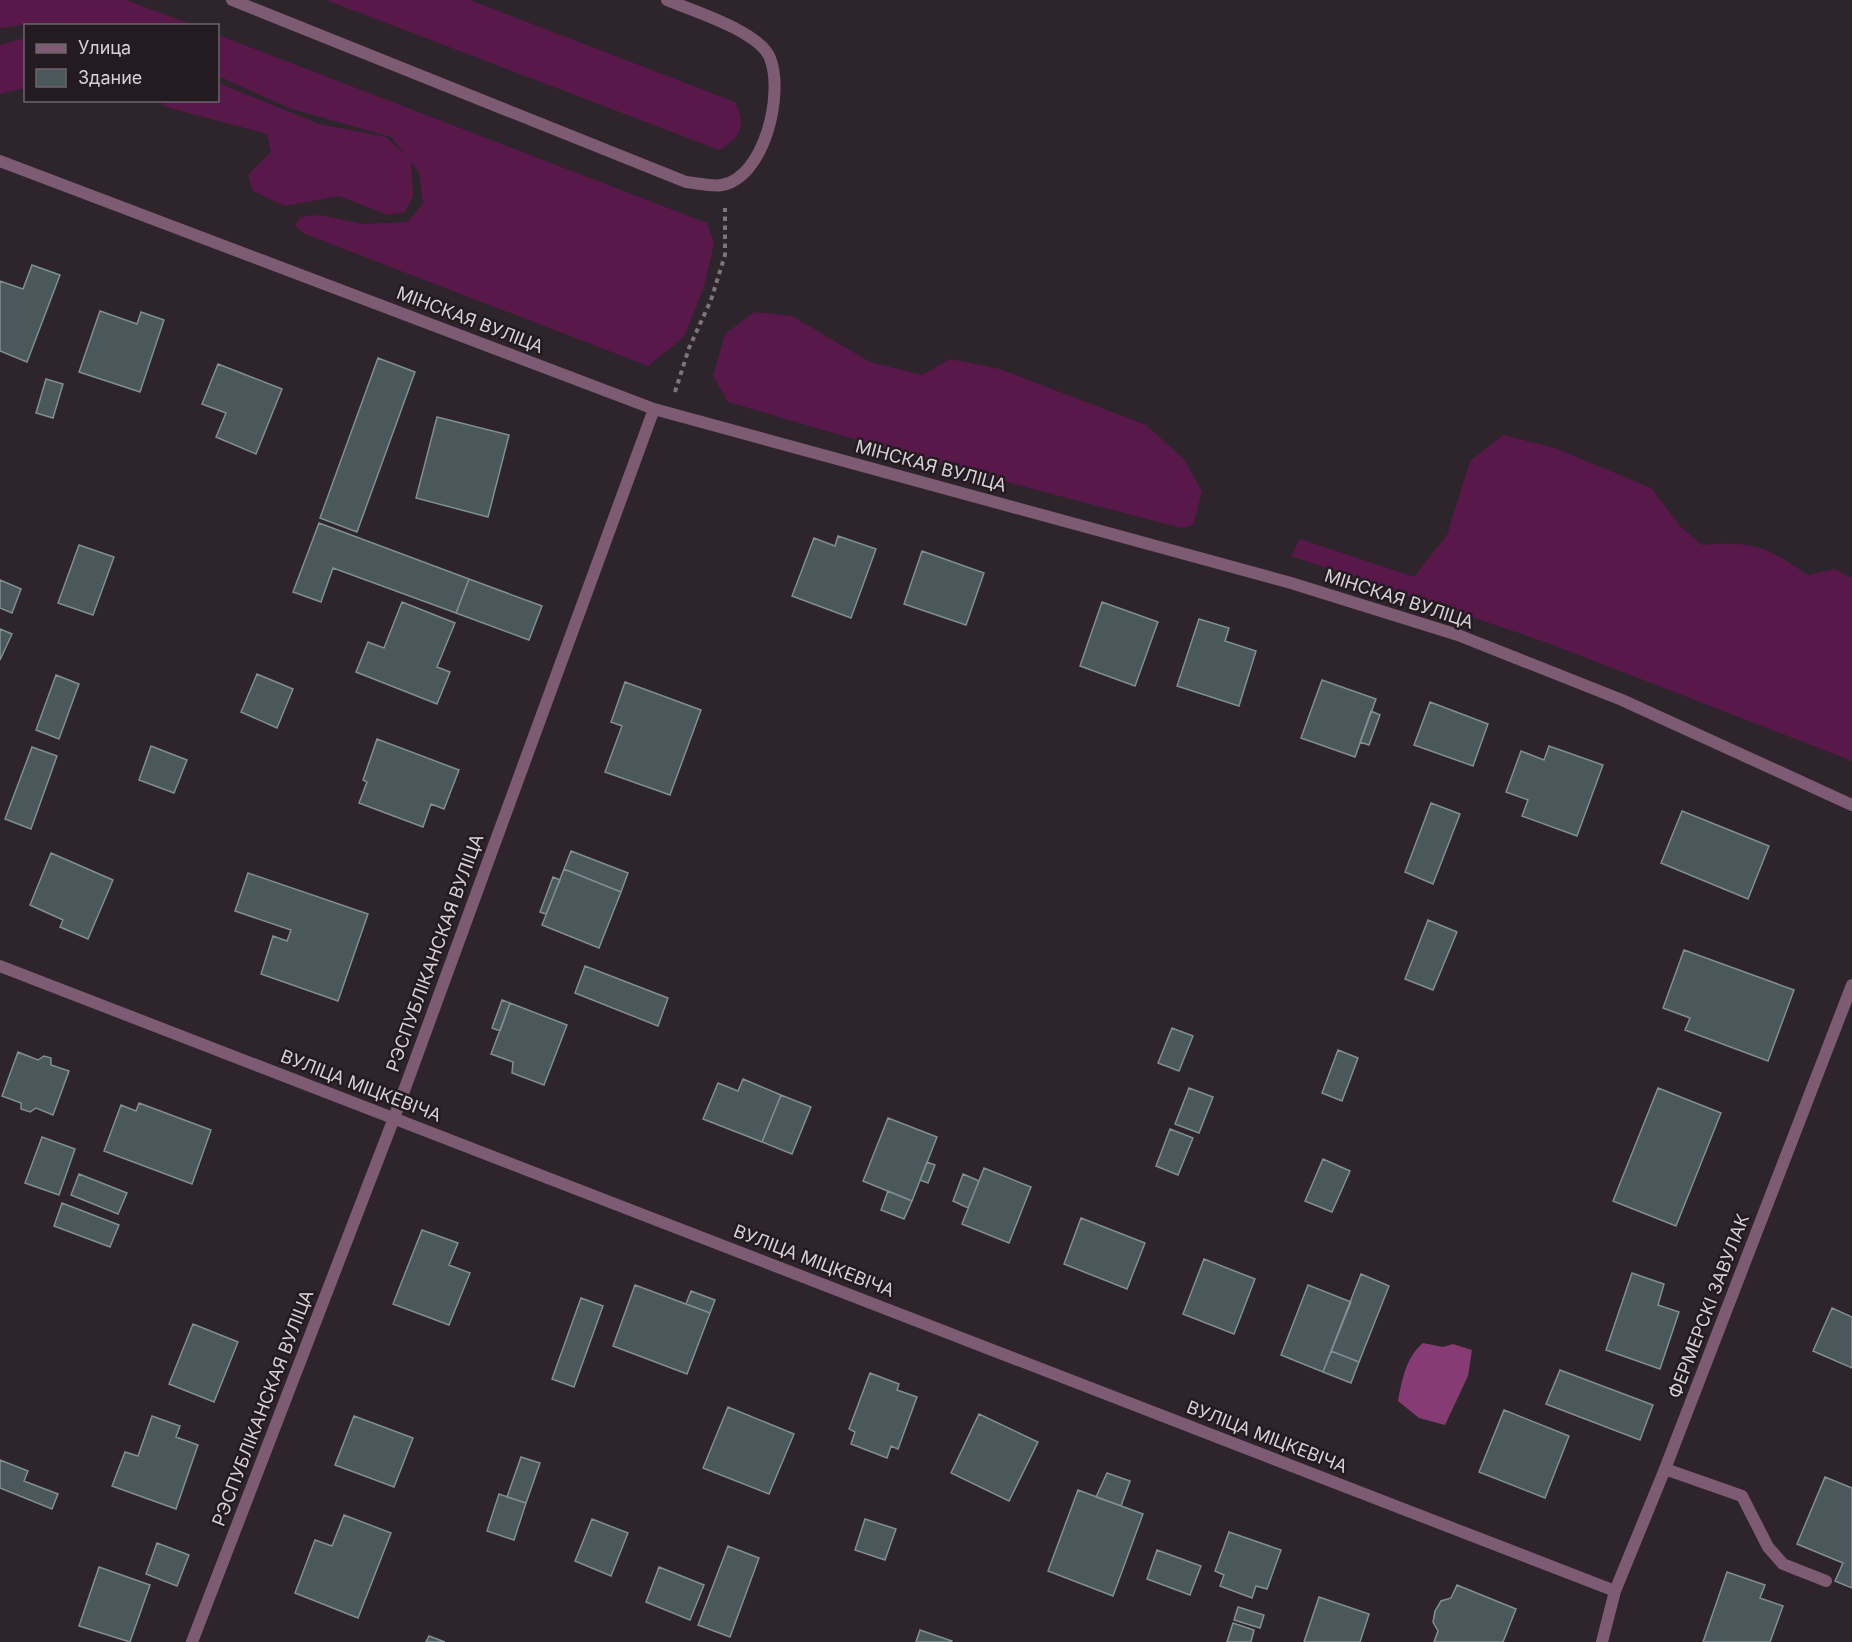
<svg xmlns="http://www.w3.org/2000/svg" width="1852" height="1642" font-family="Inter,sans-serif">
  <style>
    .grass { fill: #58184a }
    .water { fill: #873b75 }
    .building { fill: #4a585c; stroke: #7f8f92; stroke-width: 1.5 }
    .lines { fill: none; stroke-linecap: round; stroke-linejoin: round }
    .path { stroke: #7e757b; stroke-width: 4; stroke-dasharray: 4.5 4.5; stroke-linecap: butt }
    .service { stroke: #7d5b73; stroke-width: 12 }
    .minor { stroke: #7d5b73; stroke-width: 12 }
    .labels { text-anchor: middle; stroke-width: 5; stroke-linejoin: round; paint-order: stroke }
    .street-label { font-size: 18px; fill: #d7d1d5; stroke: #241b21 }
  </style>
  <rect width="100%" height="100%" fill="#2e242b"/>
  <path class="grass" d="M0,0H126L193,25L36,23L0,28Z
    M326,0H470L735,102C747,125 741,138 719,150Z
    M218,35L707,223L714,243L704,287L684,337L648,366L305,234L295,226L300,217L320,215L362,224L407,222L423,204L419,172L411,162L413,196L405,212L388,215L339,196L285,206L253,191L248,175L271,152L267,134L166,107L159,101L218,100V83L319,124L386,137L406,156L391,137L289,108L218,76Z
    M25,38V88L0,94V45Z
    M754,312L792,316L870,362L922,375L950,359L1000,369L1146,425L1184,459L1202,492L1193,525L1181,528L935,463L728,402L713,376L725,334Z
    M1503,435L1555,448L1651,488L1682,528L1702,545C1754,541 1765,546 1808,575L1835,569L1852,578V761L1545,642L1291,556L1300,539L1414,577L1447,535L1470,461Z"/>
  <path class="water" d="M1423,1343L1443,1347L1453,1344L1472,1350L1468,1376L1445,1425L1419,1418L1398,1401C1402,1380 1406,1357 1423,1343Z"/>
  <path class="building" d="M32,265L60,275L27,362L0,351V281L23,289Z
    M100,311L137,324L141,312L164,320L140,392L79,372Z
    M378,358L415,372L357,532L320,518Z
    M218,364L282,389L256,454L216,437L226,413L202,404Z
    M46,379L63,384L53,418L36,413Z
    M437,417L509,435L488,517L416,498Z
    M319,523L469,579L456,613L333,568L321,602L293,592Z
    M838,536L876,549L851,618L792,596L814,538L835,546Z
    M79,545L114,557L93,615L58,603Z
    M922,551L984,573L966,625L904,604Z
    M469,579L542,606L529,640L456,613Z
    M0,580L21,589L12,613L0,608Z
    M402,602L455,623L437,667L450,672L437,704L356,672L368,642L384,648Z
    M1102,602L1158,622L1135,686L1080,666Z
    M1199,619L1229,628L1225,641L1256,651L1239,706L1177,686Z
    M0,629L12,634L0,660Z
    M257,674L293,689L277,728L241,712Z
    M56,675L79,684L59,739L36,730Z
    M1322,680L1376,699L1355,757L1301,738Z
    M625,682L701,710L670,795L605,772L622,726L611,722Z
    M1430,702L1488,724L1473,766L1414,745Z
    M1371,711L1380,715L1369,745L1360,742Z
    M377,739L459,770L444,809L431,804L423,827L359,803L367,782L363,780Z
    M151,746L187,760L174,793L139,780Z
    M1549,746L1603,765L1577,836L1522,816L1528,800L1506,792L1521,751L1544,760Z
    M32,747L57,756L31,829L5,819Z
    M1431,803L1460,814L1433,884L1405,872Z
    M1682,811L1769,846L1748,899L1661,863Z
    M571,851L628,873L621,892L564,869Z
    M51,853L113,880L88,939L60,927L63,920L30,905Z
    M564,869L621,892L599,948L542,925Z
    M248,873L368,914L338,1001L261,974L273,936L287,941L291,930L235,911Z
    M553,877L560,880L546,914L540,912Z
    M1428,920L1457,932L1433,990L1405,979Z
    M1684,950L1794,990L1768,1061L1685,1030L1690,1018L1663,1008Z
    M585,966L668,998L658,1026L575,993Z
    M502,1000L510,1003L500,1031L492,1028Z
    M510,1003L567,1025L544,1085L512,1073L513,1062L491,1054Z
    M1172,1028L1193,1036L1179,1071L1158,1063Z
    M1338,1050L1358,1058L1342,1101L1322,1093Z
    M18,1052L38,1060L44,1056L51,1058V1065L69,1071L53,1115L36,1108L30,1112L21,1109V1103L2,1096Z
    M743,1079L781,1095L762,1142L703,1119L718,1083L738,1091Z
    M1189,1088L1213,1097L1199,1133L1175,1124Z
    M1658,1088L1721,1113L1676,1226L1613,1201Z
    M781,1095L811,1107L792,1154L762,1142Z
    M139,1103L211,1130L192,1184L104,1151L121,1105L136,1111Z
    M888,1118L937,1137L912,1201L863,1181Z
    M1170,1129L1193,1138L1178,1175L1156,1166Z
    M42,1137L75,1149L59,1195L25,1183Z
    M1323,1159L1350,1171L1332,1212L1305,1201Z
    M927,1162L935,1165L928,1183L920,1180Z
    M984,1168L1031,1187L1009,1243L962,1224Z
    M79,1174L127,1193L118,1214L71,1195Z
    M963,1174L979,1181L968,1208L953,1201Z
    M888,1191L912,1201L904,1219L881,1210Z
    M62,1203L119,1225L110,1247L54,1226Z
    M1081,1218L1145,1243L1127,1289L1064,1264Z
    M422,1230L458,1243L449,1265L470,1273L449,1325L393,1304Z
    M1204,1259L1255,1279L1234,1334L1183,1314Z
    M1632,1273L1664,1284L1658,1305L1679,1312L1660,1369L1606,1350Z
    M1361,1274L1389,1286L1359,1362L1331,1351Z
    M635,1285L710,1313L687,1374L613,1346Z
    M1308,1285L1351,1302L1323,1372L1281,1355Z
    M691,1291L715,1300L710,1313L686,1304Z
    M581,1298L603,1306L574,1387L552,1379Z
    M1832,1308L1852,1317V1368L1813,1351Z
    M193,1324L238,1342L214,1402L169,1384Z
    M1331,1351L1359,1362L1351,1383L1323,1372Z
    M1560,1370L1653,1405L1640,1440L1546,1404Z
    M870,1373L899,1384L897,1390L917,1397L898,1449L891,1446L887,1458L851,1444L855,1432L849,1429Z
    M728,1407L794,1434L769,1494L703,1468Z
    M1504,1410L1569,1436L1545,1498L1479,1472Z
    M979,1414L1038,1442L1009,1501L951,1473Z
    M152,1416L180,1426L176,1437L198,1445L176,1509L112,1486L125,1452L138,1456Z
    M354,1416L413,1438L394,1487L335,1465Z
    M521,1457L540,1463L526,1503L507,1497Z
    M0,1460L28,1471L24,1481L58,1494L52,1509L0,1488Z
    M1107,1473L1130,1481L1121,1506L1096,1497Z
    M1825,1477L1852,1488V1588L1835,1581L1843,1563L1797,1544Z
    M1078,1490L1143,1514L1113,1596L1048,1571Z
    M499,1494L526,1503L514,1540L487,1531Z
    M344,1515L391,1533L358,1618L295,1593L315,1540L332,1546Z
    M592,1519L628,1533L611,1576L575,1561Z
    M865,1519L896,1529L885,1560L855,1550Z
    M1229,1532L1281,1550L1267,1589L1256,1586L1252,1598L1220,1586L1224,1575L1215,1571Z
    M157,1543L189,1555L177,1586L146,1574Z
    M728,1546L759,1558L730,1637L698,1625Z
    M1157,1550L1201,1566L1190,1595L1147,1579Z
    M99,1567L150,1585L130,1642L79,1626Z
    M659,1567L704,1585L690,1620L646,1602Z
    M1727,1572L1765,1585L1760,1598L1783,1606L1770,1642H1703Z
    M1457,1585L1516,1609L1503,1642H1434L1438,1631L1433,1622L1435,1611L1441,1601L1451,1598Z
    M1319,1597L1369,1614L1360,1642H1304Z
    M1238,1607L1264,1615L1260,1628L1234,1620Z
    M1233,1623L1254,1630L1251,1642H1227Z
    M920,1630L952,1641V1642H916Z
    M429,1636L445,1642H426Z"/>
  <g class="lines">
    <path class="path" d="M675,392L689,348L711,300L725,255V208"/>
    <path class="service" d="M232,0L686,182C697,183 712,187 722,185C765,177 784,93 770,58C759,31 693,11 667,0
      M1665,1469L1742,1496L1768,1547L1783,1564L1826,1581"/>
    <path class="minor" d="M0,161L654,409L1291,583L1458,635L1622,700L1852,805
      M0,966L1615,1591
      M192,1642L394,1118L654,409
      M1602,1642L1615,1591L1665,1469L1852,985"/>
  </g>
  <g class="labels">
    <g class="street-label">
      <text transform="translate(470 320) rotate(21)" y="6">МІНСКАЯ ВУЛІЦА</text>
      <text transform="translate(931 466) rotate(15)" y="6">МІНСКАЯ ВУЛІЦА</text>
      <text transform="translate(1399 599) rotate(18)" y="6">МІНСКАЯ ВУЛІЦА</text>
      <text transform="translate(435 953) rotate(-70)" y="6">РЭСПУБЛІКАНСКАЯ ВУЛІЦА</text>
      <text transform="translate(361 1086) rotate(21)" y="6">ВУЛІЦА МІЦКЕВІЧА</text>
      <text transform="translate(814 1261) rotate(21)" y="6">ВУЛІЦА МІЦКЕВІЧА</text>
      <text transform="translate(1709 1306) rotate(-69)" y="6">ФЕРМЕРСКІ ЗАВУЛАК</text>
      <text transform="translate(263 1408) rotate(-69)" y="6">РЭСПУБЛІКАНСКАЯ ВУЛІЦА</text>
      <text transform="translate(1267 1437) rotate(21)" y="6">ВУЛІЦА МІЦКЕВІЧА</text>
    </g>
  </g>
  <rect x="24" y="24" width="195" height="78" fill="#241b21" stroke="#6c6469" stroke-width="1.5"/>
  <rect x="36" y="44" width="30" height="9" fill="#7d5b73" stroke="#6c6469" stroke-width="1.5"/>
  <text x="78" y="54" font-size="18" fill="#d7d1d5">Улица</text>
  <rect x="36" y="69" width="30" height="18" fill="#4a585c" stroke="#6c6469" stroke-width="1.5"/>
  <text x="78" y="84" font-size="18" fill="#d7d1d5">Здание</text>
</svg>
